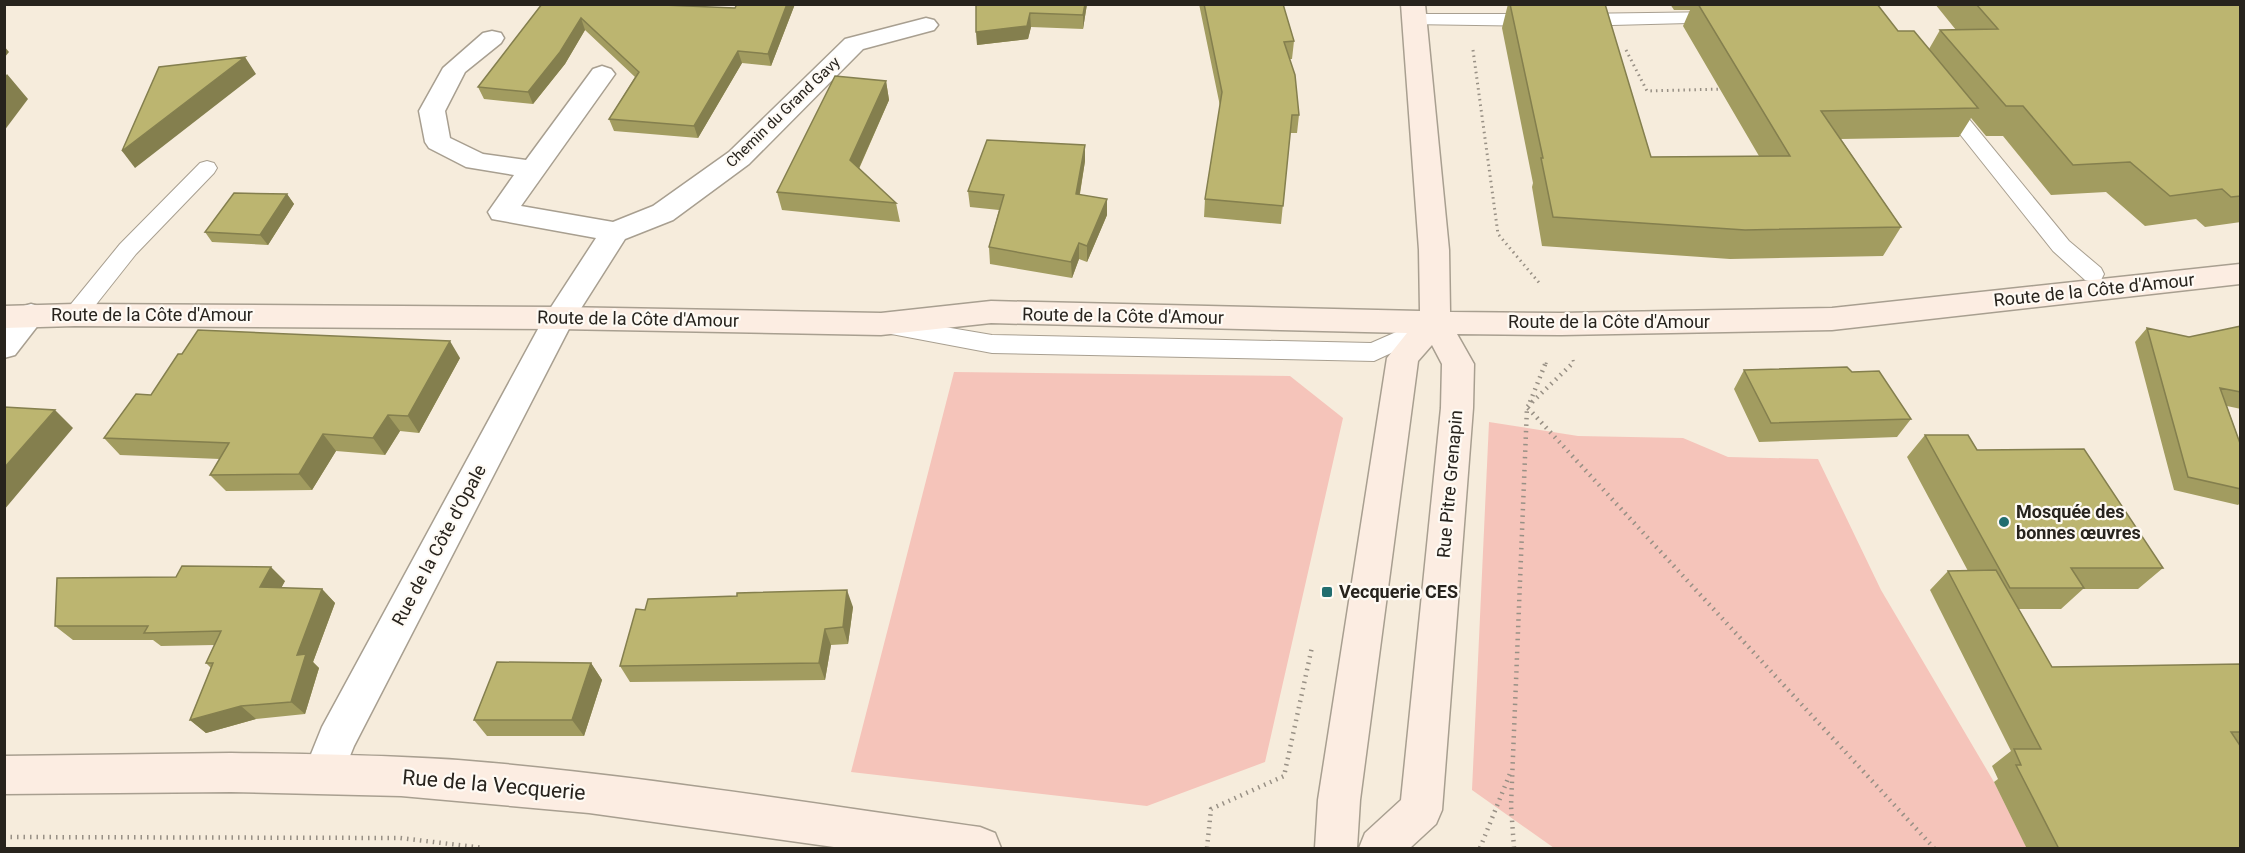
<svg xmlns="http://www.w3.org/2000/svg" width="2245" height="853" font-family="Roboto,sans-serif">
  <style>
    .green { fill: #f5c4ba }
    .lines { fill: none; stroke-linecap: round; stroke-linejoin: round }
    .lane-casing { stroke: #a89f90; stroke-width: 2 }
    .street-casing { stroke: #a89f90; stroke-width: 3 }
    .secondary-casing { stroke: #a89f90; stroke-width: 3 }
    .path-far1 { stroke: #989085; stroke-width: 3; stroke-dasharray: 1.5 4; stroke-linecap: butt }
    .path { stroke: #989085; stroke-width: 4.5; stroke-dasharray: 1.5 5; stroke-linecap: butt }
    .lane { fill: #fff; fill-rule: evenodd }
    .street { fill: #fff; fill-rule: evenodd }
    .secondary { fill: #fcede2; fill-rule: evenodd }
    .wall { fill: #a29c60 }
    .shaded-wall { fill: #847f4e }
    .building { fill: #bcb570; stroke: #847f4e; stroke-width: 1.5 }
    .poi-dot { fill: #216d6f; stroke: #fefaf4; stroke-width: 2 }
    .labels { text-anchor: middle; stroke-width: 4.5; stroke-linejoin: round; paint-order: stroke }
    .far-street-label { font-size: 15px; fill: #27231d; stroke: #fefaf4 }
    .street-label { font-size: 18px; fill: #27231d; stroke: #fefaf4 }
    .poi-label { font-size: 18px; font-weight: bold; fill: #27231d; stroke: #fefaf4; text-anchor: start }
    .near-street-label { font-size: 21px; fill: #27231d; stroke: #fefaf4 }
  </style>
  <rect width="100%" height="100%" fill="#f6ecdc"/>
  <path class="green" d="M954,372L1290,376L1343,418L1265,762L1147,806L851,772Z
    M1489,422L1578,436L1683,438L1728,457L1818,459L1881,590L1994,782L2027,848H1554L1472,790Z"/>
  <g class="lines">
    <defs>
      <path id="lane" d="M1721,12L1727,14L1730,18L1727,22L1574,26L1567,24L1565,20L1567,16L1574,14Z
        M1415,14H1538L1545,16L1547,20L1545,24L1538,26L1408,24L1406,20L1408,16Z
        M1943,94L1950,96L2069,241L2101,268L2104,274L2101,280L2093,282L2085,280L2053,251L1936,104L1933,100L1936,96Z
        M207,161L214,163L217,168L214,173L136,254L83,321L75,323L67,321L63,315L67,309L120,244L200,163Z
        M1435,315L1443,317L1447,323L1443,329L1374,361L992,353L886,333L878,331L874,325L878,319L886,317L992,335L1371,343Z"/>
      <path id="street" d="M926,18L934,20L938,25L934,30L863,49L749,164L673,220L625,239L573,321L354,746L337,788L323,793L309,788L303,774L322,727L544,318L596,238L492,219L488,212L514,175L466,167L429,148L425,142L419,111L443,68L483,33L492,31L501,33L504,38L501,43L465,72L445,111L450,138L483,154L526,160L593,69L602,66L611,69L615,74L521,206L613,222L653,206L729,152L845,39Z
        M31,304L42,307L46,315L15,355L4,358V326L20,307Z"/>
      <path id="secondary" d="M1401,4H1425L1449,250L1450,312L1561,313L1832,308L2240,264V284L1832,330L1561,335L1457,334L1474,364L1473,408L1442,810L1436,824L1410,848H1359L1365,833L1401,800L1441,408L1442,364L1432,345L1418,361L1360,800L1357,848H1315L1318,800L1387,358L1407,333L991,323L881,335L559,329L75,326L4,328V306L75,304L559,307L881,313L991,301L1420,311L1419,250Z
        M231,753C307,754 382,755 458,760C633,774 806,803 980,827L995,833L1001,848H841L589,813L401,796L231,792L4,794V756Z"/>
    </defs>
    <use href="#lane" class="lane-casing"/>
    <use href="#street" class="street-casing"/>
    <use href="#secondary" class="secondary-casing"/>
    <path class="path-far1" d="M1473,50L1498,234L1541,285
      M1626,50L1647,91L1723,89
      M1573,360L1574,364
      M1546,364L1547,360"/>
    <path class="path" d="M1530,402L1546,362
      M1528,408L1934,848
      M4,837L400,838L484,848
      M1207,848L1211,809L1284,776L1312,647
      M1480,848L1511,771
      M1514,848L1511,806L1527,407L1574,362"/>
    <use href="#lane" class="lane"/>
    <use href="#street" class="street"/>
    <use href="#secondary" class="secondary"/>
  </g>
  <path class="wall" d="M542,4L735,8L737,4H795L771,66L742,63L698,138L614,131L609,119L635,77L585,30L565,64L533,104L484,99L478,87Z
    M976,4H1087L1083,29L1031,27L1028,39L977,45Z
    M1199,4H1283L1294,41L1292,59H1290L1299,115L1297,133H1290L1281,224L1204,217L1205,199L1220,106Z
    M1508,4H1605L1651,157L1759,156L1683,26L1690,10H1674L1670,4H1877L1898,31L1929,49L1940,30H1956L1935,4H2241V222L2205,227L2196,219L2145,226L2106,192L2051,195L2003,136H1986L1971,118L1959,137L1841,139L1901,227L1883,256L1730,259L1542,246L1532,187L1533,183L1502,28Z
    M886,81L889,100L859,169L896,203L900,222L782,210L777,192Z
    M1085,161L1080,194L1107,215L1087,262L1079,259L1072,278L990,264L989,247L999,210L970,207L968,191Z
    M287,194L294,204L268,245L212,242L205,232Z
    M2241,326V409L2227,406L2241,446V502L2238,505L2174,490L2135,342L2147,328L2189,337Z
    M460,358L419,433L400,431L385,455L336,451L312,490L226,491L210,475L220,459L120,455L104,438L151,395Z
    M1744,370L1852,372L1911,419L1897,437L1759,442L1734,389Z
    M1925,435L1977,450L2163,568L2138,589H2083L2061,609H2018L2052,667L2241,664V849H2027L1994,782L1998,779L1992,766L2011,751L1930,590L1948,571H1968L1907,457Z
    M285,581L281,588L322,589L335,603L313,662L319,668L305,714L256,719L206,733L190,720L211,668L206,663L214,645L161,646L153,640H73L55,626Z
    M853,607L848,644L831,645L825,680L630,682L620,666L645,610Z
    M591,663L602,680L584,736H487L474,720Z"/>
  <path class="shaded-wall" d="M787,4H795L771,66L768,54Z
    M1085,4H1087L1083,29V15Z
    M1030,13L1031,27L1028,39L977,45L976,32Z
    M581,18L585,30L565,64L533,104L528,92Z
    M4,46L9,52L4,58Z
    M738,51L742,63L698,138L694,126Z
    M245,57L256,74L135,168L122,151Z
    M7,74L28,99L4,131V78Z
    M886,81L889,100L854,179L850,160Z
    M1085,145V161L1077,210L1076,194Z
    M287,194L294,204L268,245L260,235Z
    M1107,199V215L1087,262V246Z
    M1079,243V259L1072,278L1071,262Z
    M450,341L460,358L419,433L408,416Z
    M55,410L73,428L4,510V468Z
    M388,415L400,431L385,455L373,438Z
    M323,434L336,451L312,490L299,474Z
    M271,567L285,581L274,601L260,587Z
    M322,589L335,603L313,662L319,668L305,714L291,702L297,655Z
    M847,590L853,607L848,644L843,627Z
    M825,629L831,645L825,680L819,663Z
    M591,663L602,680L584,736L572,720Z
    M241,706L256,719L206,733L190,720Z"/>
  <path class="building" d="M542,4H639L735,8L737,4H787L768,54L738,51L694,126L609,119L639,72L581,18L560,52L528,92L478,87Z
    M976,4H1085L1083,15L1030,13L1027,26L976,32Z
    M1204,4H1283L1294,41L1284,42L1295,75L1299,115H1292L1283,206L1205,199L1222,92Z
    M1510,4H1605L1651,157L1790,156L1698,4H1877L1898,31H1914L1978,108L1821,111L1901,227L1745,230L1553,217L1541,158H1543Z
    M1976,4H2241V196L2231,197L2222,189L2170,196L2130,162L2073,165L2023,106H2006L1940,30L1998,29Z
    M245,57L122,151L159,67Z
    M835,76L886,81L850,160L896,203L777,192Z
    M987,140L1085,145L1076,194L1107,199L1087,246L1079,243L1071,262L989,247L1004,195L968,191Z
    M234,193L287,194L260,235L205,232Z
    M2241,326V392L2220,388L2241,446V489L2188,477L2147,328L2189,337Z
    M198,330L450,341L408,416L388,415L373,438L323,434L299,474L210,475L229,443L104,438L136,394L151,395L178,354H182Z
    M1847,367L1852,372L1879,371L1911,419L1771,423L1744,370Z
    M4,407L55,410L4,468Z
    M1925,435H1968L1977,450L2084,449L2163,568H2071L2084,588H2010Z
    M182,566L271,567L260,587L322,589L297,655L306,654L291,702L241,706L190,720L213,663H206L221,631L144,633L148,626H55L57,578L176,577Z
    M1996,570L2052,667L2241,664V732H2231L2241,747V849H2059L2016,765H2021L2014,749H2041L1948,571Z
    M847,590L843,627L825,629L819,663L620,666L636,609L645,610L648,599L737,596V593Z
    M497,662L591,663L572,720H474Z"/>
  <g class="poi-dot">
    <circle cx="2004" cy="522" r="6"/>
    <rect x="1321" y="586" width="12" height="12" rx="3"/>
  </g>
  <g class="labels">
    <g class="far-street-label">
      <text transform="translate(783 112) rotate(-44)" y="5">Chemin du Grand Gavy</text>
    </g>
    <g class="street-label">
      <text transform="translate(2094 290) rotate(-6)" y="6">Route de la Côte d'Amour</text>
      <text x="152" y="321">Route de la Côte d'Amour</text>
      <text transform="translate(1123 316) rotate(1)" y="6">Route de la Côte d'Amour</text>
      <text transform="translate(638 319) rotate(1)" y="6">Route de la Côte d'Amour</text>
      <text x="1609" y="328">Route de la Côte d'Amour</text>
      <text transform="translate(1450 484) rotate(-85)" y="6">Rue Pitre Grenapin</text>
      <text transform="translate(439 545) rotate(-62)" y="6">Rue de la Côte d'Opale</text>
    </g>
    <g class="poi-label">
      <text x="2016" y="518">Mosquée des<tspan x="2016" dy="21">bonnes œuvres</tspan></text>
      <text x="1339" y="598">Vecquerie CES</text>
    </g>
    <g class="near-street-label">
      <text transform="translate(494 785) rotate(5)" y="7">Rue de la Vecquerie</text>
    </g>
  </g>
  <rect width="2245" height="853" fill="none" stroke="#27231d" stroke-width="12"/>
</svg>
